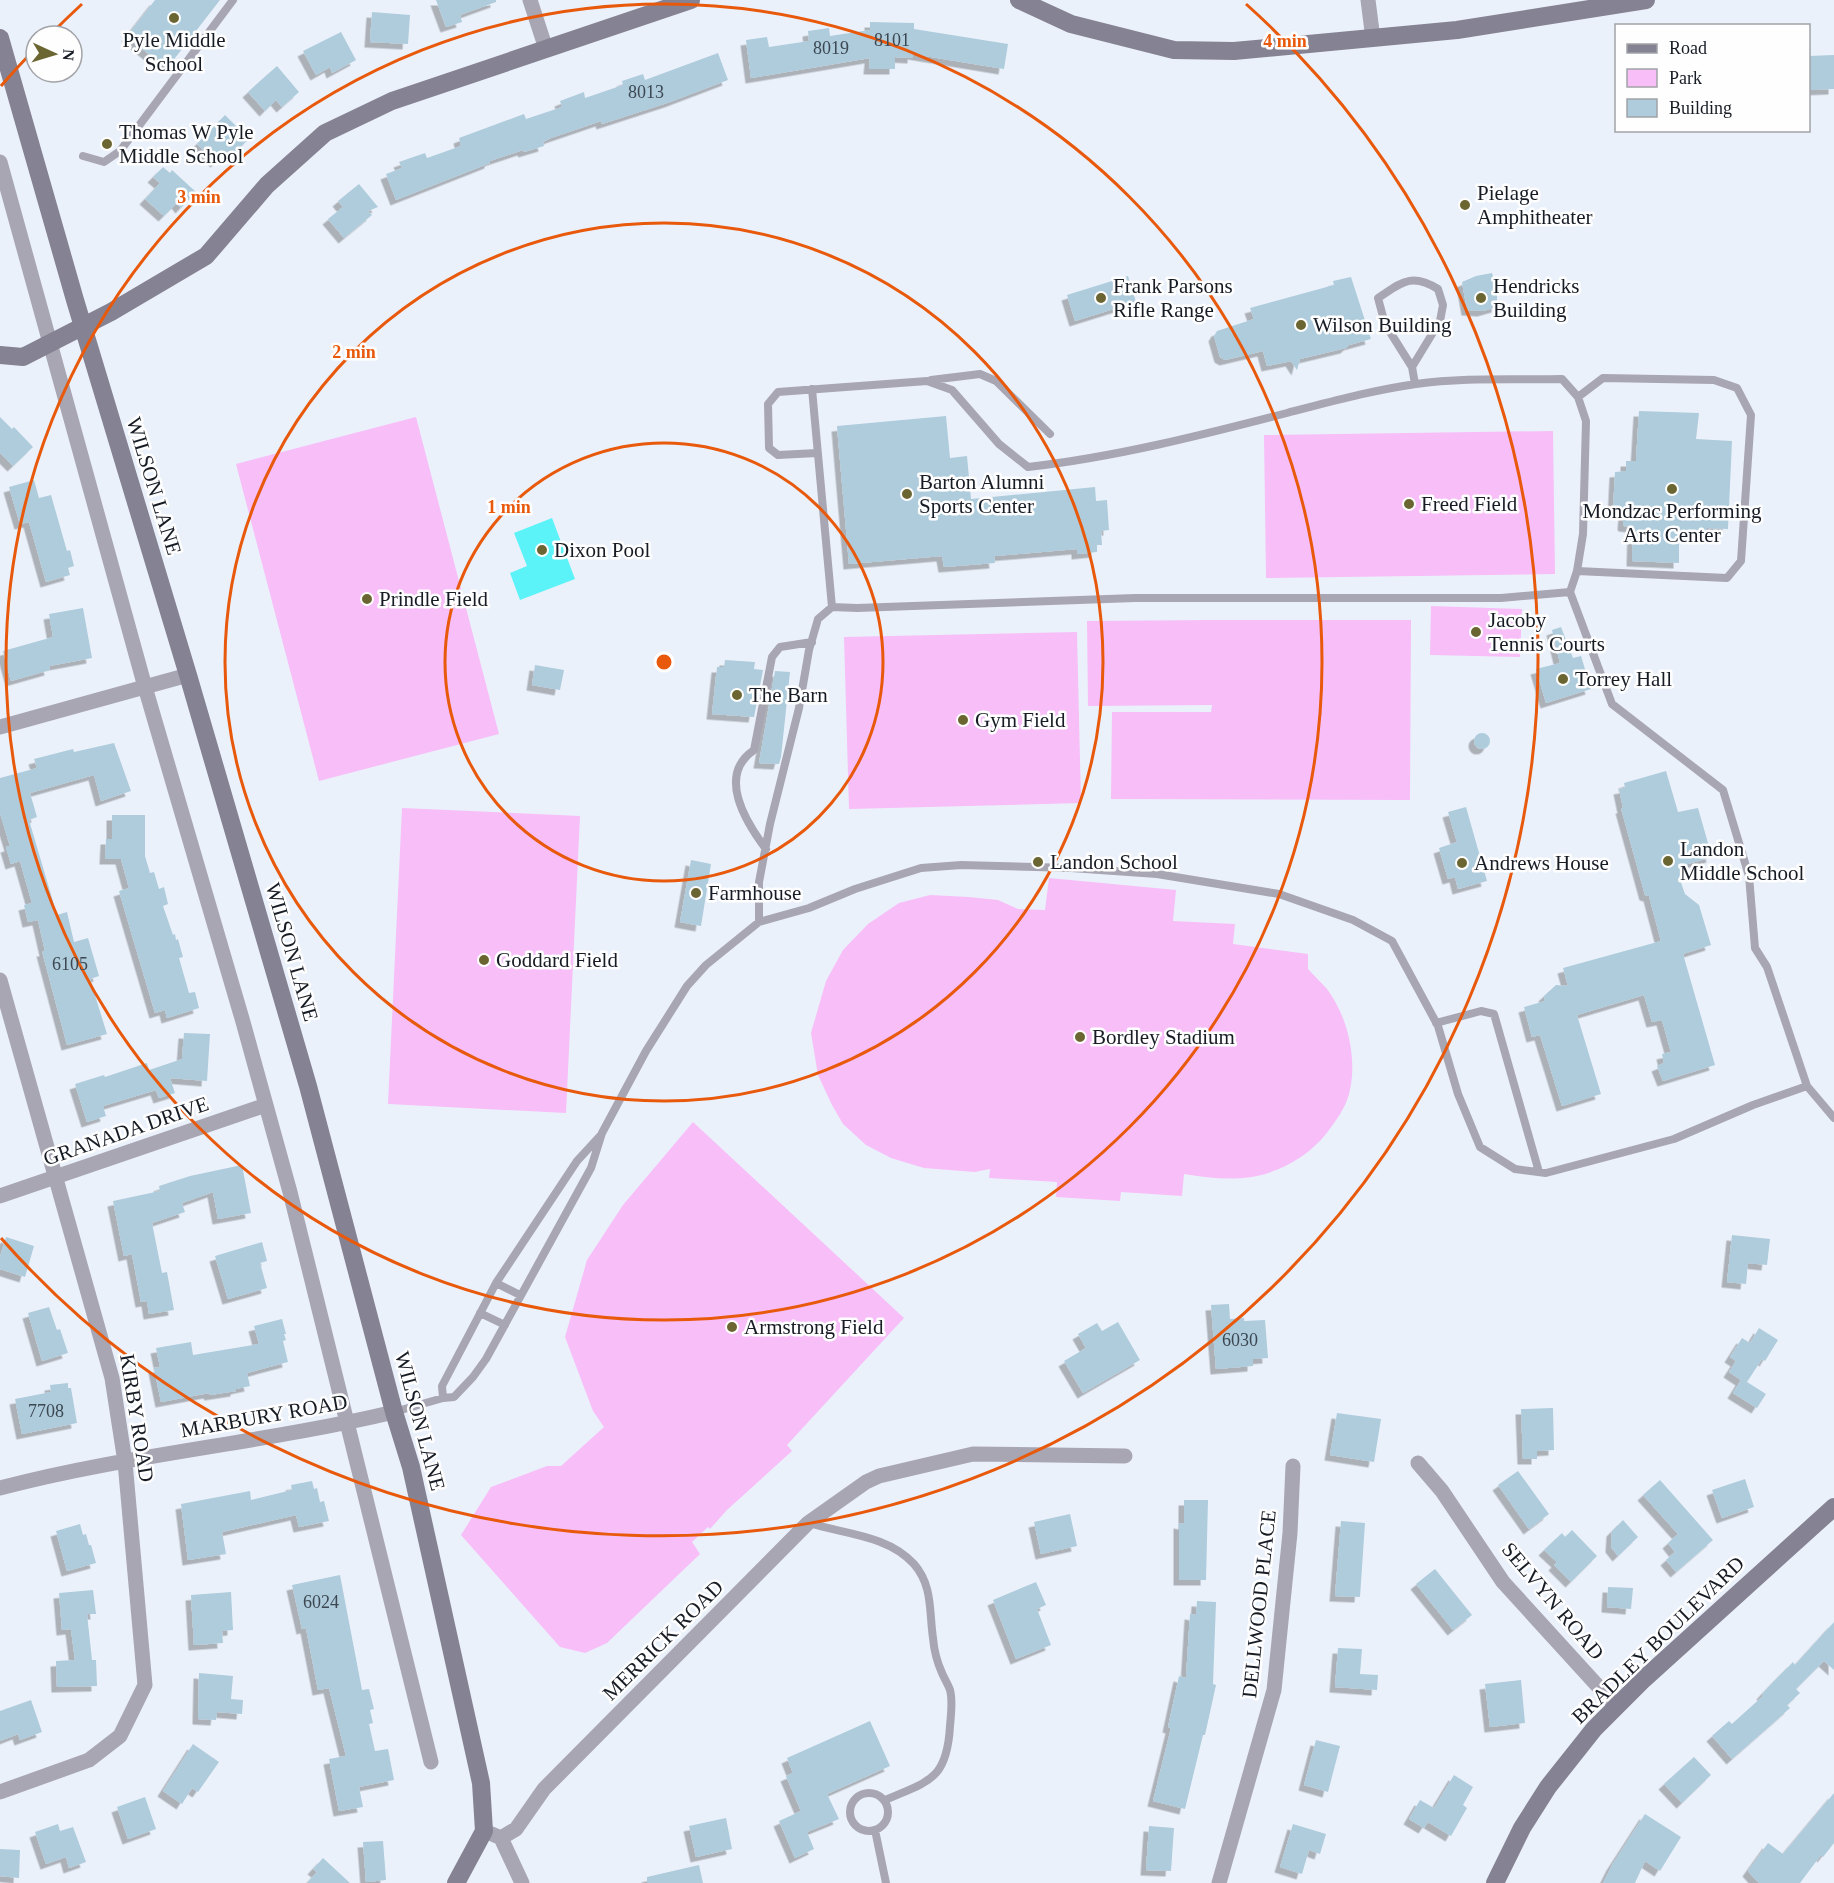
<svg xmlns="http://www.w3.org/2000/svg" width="1834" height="1883" font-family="'Times New Roman',serif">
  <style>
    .green { fill: #f7bef8 }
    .water { fill: #5bf3f8 }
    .building { fill: #aeccdc; filter: url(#shadow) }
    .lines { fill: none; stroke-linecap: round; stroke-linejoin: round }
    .lane { stroke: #a8a6b2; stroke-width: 8 }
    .street { stroke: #a8a6b2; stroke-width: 15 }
    .secondary { stroke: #858293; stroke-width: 18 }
    .ring { fill: none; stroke: #e8590c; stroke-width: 3 }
    .poi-dot { fill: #6b6532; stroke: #fefefe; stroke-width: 2 }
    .labels { text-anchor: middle; stroke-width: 5; stroke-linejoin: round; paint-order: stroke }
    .number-label { font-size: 18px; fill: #3c4752 }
    .poi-label { font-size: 21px; fill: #161b24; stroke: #fefefe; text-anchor: start }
    .street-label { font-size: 21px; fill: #161b24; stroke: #fefefe }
    .centre { fill: #e8590c; stroke: #fefefe; stroke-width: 3 }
    .ring-label { font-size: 18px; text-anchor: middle; font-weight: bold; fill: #e8590c; stroke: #fefefe; stroke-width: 5; stroke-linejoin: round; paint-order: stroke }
  </style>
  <defs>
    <filter id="shadow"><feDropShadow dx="-5.5" dy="5.5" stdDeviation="0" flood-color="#0004"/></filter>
  </defs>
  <rect width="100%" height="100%" fill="#ebf1fb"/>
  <path class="green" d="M416,417L499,734L319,781L236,464Z
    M1553,431L1555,574L1266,578L1264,435Z
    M1431,606L1522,609L1520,657L1430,655Z
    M1212,620H1411L1410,800L1111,799L1112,712H1211L1212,705L1088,706L1087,621Z
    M1077,632L1081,803L849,809L844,637Z
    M402,808L580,816L566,1113L388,1104Z
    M1049,878L1176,890L1173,921L1235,924L1233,944L1308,954V969C1314,976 1321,982 1327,989C1348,1017 1358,1060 1349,1094C1345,1109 1335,1122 1326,1134C1309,1155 1284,1170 1257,1176C1232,1181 1209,1178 1184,1174L1182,1196L1121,1192L1120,1201L1056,1197L1057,1182L989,1178L990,1169L975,1172L924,1168L891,1158L866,1145L843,1124L832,1105L818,1075L811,1033L826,981L843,950L868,924L899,903L930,895L969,897L998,900L1018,909L1045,910Z
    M693,1122L904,1318L787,1445L792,1451L727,1510L710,1529L708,1527L692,1542L700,1554L607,1643L585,1653L560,1647L461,1535L491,1487L547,1466H561L604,1427L593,1411L565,1337L587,1260L623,1205Z"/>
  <path class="water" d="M552,518L575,579L520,600L510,573L527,566L514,533Z"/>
  <path class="building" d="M155,0H220L168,67L154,56H151L127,36Z
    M436,0H496V2L460,15L462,22L446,27Z
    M372,12L410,15L408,44L370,42Z
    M870,22L914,23V29L1008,44L1004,69L913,54V58L895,57V69H869L870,58L751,78L746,40L767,37L769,47L809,41L808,31L829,28L830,36L870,30Z
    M341,32L356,60L332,73L330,67L316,75L303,51Z
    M718,53L728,80L670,102L602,124L601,121L551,138L543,142L544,146L524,152L523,150L490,161V163L396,200L386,174L402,168L399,162L425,153L427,158L461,146L459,138L524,114L526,119L562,107L560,101L584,92L585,98L623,85L622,81L643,74L645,80Z
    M1834,55V89L1809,90V56Z
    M277,66L299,92L282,107L276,100L265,111L248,92Z
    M225,115L249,139L233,154L229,150L216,162L197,144Z
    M163,167L170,173L172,170L196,192L181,208L177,203L164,216L145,199L160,183L153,177Z
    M359,184L378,207L368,211L372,215L344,238L328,219L343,207L338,201Z
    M1492,273L1497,289V307L1483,311L1467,310L1462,282L1476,276Z
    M1128,276L1136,302L1075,321L1067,295Z
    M1351,277L1371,339L1349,345L1346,348L1300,359L1297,370L1291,361L1267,366L1263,351L1225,360L1220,357L1214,336L1217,331L1254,319L1250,308L1334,285L1333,281Z
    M1639,411L1699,413L1696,439L1732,441L1728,529L1707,528L1706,538L1679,537V563L1632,561L1633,527L1624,526L1623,524L1624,513L1613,511L1615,472L1626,471V461H1636Z
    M946,416L950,458L967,456L971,499L1095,487L1096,501L1107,500L1109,530L1101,531L1102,545H1097V552L1077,554V549L994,556L995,563L944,567L942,556L849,564L837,426Z
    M0,417L12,429L14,427L33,447L13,466L0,453Z
    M34,480L39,498L51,495L67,551L70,550L74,566L68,568L70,575L46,582L29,522L20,524L9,487Z
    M83,608L92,658L49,666L50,670L11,681L3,651L53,637L49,614Z
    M1561,627L1573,658L1581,656L1591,689L1546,703L1536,669L1560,663L1552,630Z
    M725,660L755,662L754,669L763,670L754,717L712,714L717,667H724Z
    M535,665L564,670L560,690L532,685Z
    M775,671L790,672L781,757L779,764L759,763Z
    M1474 741a8 8 0 1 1 16 0a8 8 0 1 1-16 0Z
    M114,743L131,791L101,801L94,775L30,793L37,817L29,820L57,915L67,912L74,942L88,938L99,976L90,979L107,1034L67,1045L42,951H45L38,920L28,922L24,905L32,903L20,861L11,864L6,847L10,846L0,813V778L37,768L34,759L73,749L74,752Z
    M1666,771L1678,812L1698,808L1712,857L1688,864L1679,877L1685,894L1699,905L1711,945L1683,954L1715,1065L1663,1081L1657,1066L1664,1063L1662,1054L1671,1052L1662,1020L1652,1022L1644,995L1577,1015L1601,1094L1562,1106L1540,1035L1532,1037L1524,1007L1545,1001L1544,996L1556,985L1568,986L1563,968L1661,941L1649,896L1645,895L1621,808H1623L1619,789L1625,788L1624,783Z
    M1466,807L1487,881L1458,889L1455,877L1448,879L1439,848L1457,842L1448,812Z
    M112,815H145V856L150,873L154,872L159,889L164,887L168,904L163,906L173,935L175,934L176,940L178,939L183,957L179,958L189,993L195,992L199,1008L167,1018L165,1010L155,1013L119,891L129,888L121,859H105L106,839H112Z
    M691,860L711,864L701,926L680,922Z
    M184,1033L210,1034L207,1081L170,1078L175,1093L159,1098L156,1090L103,1106L106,1116L87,1122L75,1084L104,1075L105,1077L147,1063L149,1070L182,1059Z
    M242,1165L251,1213L218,1219L213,1192L182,1203L185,1212L152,1223L162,1273L167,1272L174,1310L149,1314L147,1301L141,1302L132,1254L124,1256L113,1201L160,1191L159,1186L190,1176Z
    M1732,1235L1770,1239L1767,1265L1748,1263L1746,1284L1727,1282Z
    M6,1237L34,1246L25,1277L0,1269V1257Z
    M262,1242L267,1261L260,1263L267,1288L228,1299L215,1256Z
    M1229,1304L1230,1319L1244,1318V1321L1265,1320L1268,1358L1253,1359V1366L1216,1369L1211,1305Z
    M49,1307L57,1330L60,1329L68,1353L42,1361L28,1313Z
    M282,1319L286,1334H284L286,1340L283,1341L288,1362L247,1373L250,1386L236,1389V1391L210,1395L209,1393L161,1402L154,1368L160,1367L156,1348L191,1342L193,1355L259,1344L254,1326Z
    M1118,1322L1140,1360L1083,1393L1064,1361L1086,1348L1078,1334L1097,1323L1102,1331Z
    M1759,1328L1778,1340L1765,1361L1762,1359L1747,1382L1766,1394L1757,1408L1733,1393L1741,1380L1729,1372L1736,1361L1730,1357L1742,1338L1750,1343Z
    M68,1383V1388H71L77,1423L22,1434L15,1399L51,1392L50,1385Z
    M1553,1408L1554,1450L1537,1451V1459H1523L1521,1409Z
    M1337,1413L1381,1419L1374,1462L1330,1455Z
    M1518,1471L1549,1514L1529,1529L1498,1485Z
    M1745,1479L1754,1507L1722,1518L1712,1490Z
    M1660,1480L1713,1540L1676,1572L1666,1560L1675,1552L1668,1543L1678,1534L1643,1495Z
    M312,1481L314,1489L317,1488L320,1502L324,1501L329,1521L299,1527L296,1515L222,1532L226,1554L188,1560L181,1504L250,1491L251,1500L292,1490L291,1485Z
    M1184,1500H1208L1206,1580H1179V1523L1184,1524Z
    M1070,1514L1077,1546L1041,1554L1034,1522Z
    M1623,1520L1638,1537L1618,1556L1611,1547L1612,1531Z
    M1341,1521L1365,1523L1360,1597L1335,1596Z
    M80,1524L83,1535L86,1534L89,1545H91L96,1563L67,1571L56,1531Z
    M1572,1530L1597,1556L1571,1582L1554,1565L1557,1562L1544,1550L1562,1533L1565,1537Z
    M1435,1569L1472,1615L1453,1630L1416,1584Z
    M340,1575L362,1690L369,1689L374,1709L370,1710L373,1723L369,1724L375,1751L388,1749L394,1780L359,1787L363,1807L339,1811L329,1759L346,1756L329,1688L318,1690L306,1628L302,1629L292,1585Z
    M1036,1582L1046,1605L1037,1609L1051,1645L1016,1659L993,1600Z
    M1608,1587L1633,1588L1631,1609L1607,1607Z
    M93,1590L96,1614H87L92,1660H96L97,1686L57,1687L56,1661L75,1660L71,1629L62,1630L59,1593Z
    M231,1592L233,1630L222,1631L223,1643L194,1645L191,1595Z
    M1197,1601L1216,1602L1213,1684L1216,1685L1205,1735H1203L1185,1809L1153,1801L1171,1728L1168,1727L1179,1676L1186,1678L1190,1614L1196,1615Z
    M1834,1622V1670L1824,1661L1796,1689L1800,1693L1787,1705L1790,1708L1732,1759L1712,1736L1729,1721L1732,1724L1763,1696L1762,1694L1775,1680L1793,1662L1795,1665Z
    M1338,1648L1362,1649L1360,1674L1378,1675L1377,1690L1335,1687Z
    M199,1673L233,1676L231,1699L243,1700L242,1714L217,1712L216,1720L198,1719Z
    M1521,1680L1525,1723L1490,1727L1485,1684Z
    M31,1700L42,1732L20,1740L18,1734L0,1741V1711Z
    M870,1721L890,1766L827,1794L839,1819L807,1832L814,1849L795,1858L779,1821L801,1811L786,1776L793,1773L787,1758Z
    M1316,1740L1340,1746L1328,1792L1304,1785Z
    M193,1744L219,1762L198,1792L192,1788L182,1804L163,1791Z
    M1694,1757L1711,1775L1682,1803L1664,1784Z
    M1454,1775L1473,1787L1463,1805L1467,1808L1451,1836L1428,1822L1424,1828L1409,1819L1420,1800L1434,1808Z
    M1834,1793V1843L1823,1857L1821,1855L1800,1883H1760L1757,1881L1748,1871L1768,1843L1783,1854Z
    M145,1797L156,1829L128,1839L117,1807Z
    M1645,1814L1681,1837L1660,1871L1645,1861L1635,1883H1603L1612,1865Z
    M726,1818L732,1849L696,1857L689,1826Z
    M58,1824L60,1831L73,1827L86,1862L69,1868L66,1857L46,1864L35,1832Z
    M1293,1824L1326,1834L1320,1854L1309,1850L1302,1874L1280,1867Z
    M1149,1826L1174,1828L1171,1871L1146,1870Z
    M383,1841L386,1880L366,1882L363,1842Z
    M0,1849L20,1850L19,1878L0,1876Z
    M323,1858L350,1883H307L317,1872L313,1869Z
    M699,1865L703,1883H647V1877Z"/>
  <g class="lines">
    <path class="lane" d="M83,156L104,162L120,151L233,0
      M1412,367L1440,321L1443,305L1438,289C1411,272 1401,283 1378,298L1385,324L1412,367L1415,384
      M931,380L980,374L996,381L1050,434
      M812,389L832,607
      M817,453L778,455L769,448L768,404L778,392L927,381L952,390L999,444L1028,467C1116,457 1202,435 1287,413C1330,402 1373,390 1416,384C1464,377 1514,380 1562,379L1578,397L1586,421L1583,534L1577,571L1570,592L1612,704L1723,790L1749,876L1755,948L1767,967L1807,1086L1834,1118
      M1577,571L1727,578L1741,561L1751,415L1737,388L1714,380L1603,378L1578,397
      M766,849C745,821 717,775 754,750L772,657L780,647L812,642
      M759,922V882L770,824L799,708L809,650L818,619L832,607L857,608L1135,598H1501L1570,592
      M1436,1023L1481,1011L1494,1014L1539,1172
      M496,1283L520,1295
      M480,1313L505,1325
      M443,1398L442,1386L496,1283L577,1161L601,1135
      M394,1412L443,1398L454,1397L473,1377L486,1359L591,1168L602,1133L646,1051L687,986L706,965L759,922L809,908L855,889L921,868L961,865L1071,868L1157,874L1279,894L1353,920L1392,941L1438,1026L1458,1094L1480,1147L1515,1169L1546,1173L1674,1139L1753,1105L1807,1086
      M809,1523C844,1534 888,1535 914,1564C933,1586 929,1611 933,1638C934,1650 937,1662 942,1673C944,1678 948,1684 950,1690C953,1701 951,1714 950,1726C947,1780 929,1781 885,1800
      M850 1812a19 19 0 1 1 38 0a19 19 0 1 1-38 0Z
      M875,1830L886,1883"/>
    <path class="street" d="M530,0L546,49
      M1368,0L1373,39
      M0,162L145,687L243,1022L290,1192L431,1762
      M0,727L188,675
      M0,980L112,1378L125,1462L145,1685L120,1736L89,1760L0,1792
      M0,1196L266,1105
      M1418,1463L1442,1491L1503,1582L1616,1706
      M0,1488C129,1454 264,1443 394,1412
      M492,1834L501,1838L522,1883
      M501,1838L516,1829L544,1789L808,1523L866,1482L879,1476L973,1454L1125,1456
      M1219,1883L1274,1690L1290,1533L1293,1466"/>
    <path class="secondary" d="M1019,0L1071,24L1174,50L1234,51L1457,30L1646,0
      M0,38L75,300L188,675L308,1086L394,1412L411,1467L481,1783L484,1831L456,1883
      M0,355L23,357L111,312L206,256L267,185L325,133L392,101L691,0
      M1495,1883L1522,1828L1548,1787L1594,1729L1644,1679L1834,1507"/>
  </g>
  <g class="ring">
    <circle cx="664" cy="662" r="219"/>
    <circle cx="664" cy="662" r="439"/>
    <circle cx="664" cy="662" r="658"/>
    <path d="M1 86A878 878 0 0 1 32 52M49 36A878 878 0 0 1 82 4M1246 4A878 878 0 1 1 1 1238"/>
  </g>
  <g class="poi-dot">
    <circle cx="174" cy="18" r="6"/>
    <circle cx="107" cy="144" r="6"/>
    <circle cx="1465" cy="205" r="6"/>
    <circle cx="1101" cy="298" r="6"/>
    <circle cx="1481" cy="298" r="6"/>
    <circle cx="1301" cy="325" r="6"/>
    <circle cx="1672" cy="489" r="6"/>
    <circle cx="907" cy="494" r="6"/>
    <circle cx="1409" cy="504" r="6"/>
    <circle cx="542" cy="550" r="6"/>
    <circle cx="367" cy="599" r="6"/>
    <circle cx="1476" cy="632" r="6"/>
    <circle cx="1563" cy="679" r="6"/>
    <circle cx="737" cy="695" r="6"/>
    <circle cx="963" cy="720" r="6"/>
    <circle cx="1668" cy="861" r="6"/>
    <circle cx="1038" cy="862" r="6"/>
    <circle cx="1462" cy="863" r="6"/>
    <circle cx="696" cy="893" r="6"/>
    <circle cx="484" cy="960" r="6"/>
    <circle cx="1080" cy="1037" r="6"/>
    <circle cx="732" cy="1327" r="6"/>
  </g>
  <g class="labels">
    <g class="number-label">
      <text x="892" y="46">8101</text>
      <text x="831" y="54">8019</text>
      <text x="646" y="98">8013</text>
      <text x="70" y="970">6105</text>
      <text x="1240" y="1346">6030</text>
      <text x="46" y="1417">7708</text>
      <text x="321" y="1608">6024</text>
    </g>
    <g class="poi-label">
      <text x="174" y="47" text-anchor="middle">Pyle Middle<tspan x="174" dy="24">School</tspan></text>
      <text x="119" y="139">Thomas W Pyle<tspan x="119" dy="24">Middle School</tspan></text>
      <text x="1477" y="200">Pielage<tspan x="1477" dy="24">Amphitheater</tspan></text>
      <text x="1113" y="293">Frank Parsons<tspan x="1113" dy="24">Rifle Range</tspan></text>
      <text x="1493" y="293">Hendricks<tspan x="1493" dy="24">Building</tspan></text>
      <text x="1313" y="332">Wilson Building</text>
      <text x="919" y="489">Barton Alumni<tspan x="919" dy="24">Sports Center</tspan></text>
      <text x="1421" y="511">Freed Field</text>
      <text x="1672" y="518" text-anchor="middle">Mondzac Performing<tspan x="1672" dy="24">Arts Center</tspan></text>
      <text x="554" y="557">Dixon Pool</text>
      <text x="379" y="606">Prindle Field</text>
      <text x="1488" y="627">Jacoby<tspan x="1488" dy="24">Tennis Courts</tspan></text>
      <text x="1575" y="686">Torrey Hall</text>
      <text x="749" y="702">The Barn</text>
      <text x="975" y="727">Gym Field</text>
      <text x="1680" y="856">Landon<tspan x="1680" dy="24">Middle School</tspan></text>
      <text x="1050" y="869">Landon School</text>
      <text x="1474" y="870">Andrews House</text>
      <text x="708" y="900">Farmhouse</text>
      <text x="496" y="967">Goddard Field</text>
      <text x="1092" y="1044">Bordley Stadium</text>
      <text x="744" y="1334">Armstrong Field</text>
    </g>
    <g class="street-label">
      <text transform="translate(154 486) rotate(73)" y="7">WILSON LANE</text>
      <text transform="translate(292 952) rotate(74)" y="7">WILSON LANE</text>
      <text transform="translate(126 1131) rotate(-19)" y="7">GRANADA DRIVE</text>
      <text transform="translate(264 1416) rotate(-10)" y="7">MARBURY ROAD</text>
      <text transform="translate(137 1418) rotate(81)" y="7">KIRBY ROAD</text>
      <text transform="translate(420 1421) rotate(75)" y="7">WILSON LANE</text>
      <text transform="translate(1553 1601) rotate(50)" y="7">SELVYN ROAD</text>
      <text transform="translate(1259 1604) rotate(-84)" y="7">DELLWOOD PLACE</text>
      <text transform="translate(663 1640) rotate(-45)" y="7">MERRICK ROAD</text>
      <text transform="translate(1658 1640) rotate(-44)" y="7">BRADLEY BOULEVARD</text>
    </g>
  </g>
  <circle cx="664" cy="662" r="9" class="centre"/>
  <g class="ring-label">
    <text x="1285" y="47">4 min</text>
    <text x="199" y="203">3 min</text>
    <text x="354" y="358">2 min</text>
    <text x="509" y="513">1 min</text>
  </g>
  <rect x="1615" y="24" width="195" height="108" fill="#fefefe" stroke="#a1a3a7" stroke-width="1.5"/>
  <rect x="1627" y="44" width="30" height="9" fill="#858293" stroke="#a1a3a7" stroke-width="1.5"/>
  <text x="1669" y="54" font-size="18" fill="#161b24">Road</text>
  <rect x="1627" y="69" width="30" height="18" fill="#f7bef8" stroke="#a1a3a7" stroke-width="1.5"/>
  <text x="1669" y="84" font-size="18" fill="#161b24">Park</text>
  <rect x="1627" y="99" width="30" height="18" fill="#aeccdc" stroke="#a1a3a7" stroke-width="1.5"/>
  <text x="1669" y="114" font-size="18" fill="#161b24">Building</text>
  <g transform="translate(54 54) rotate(94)"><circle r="28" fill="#fefefe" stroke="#a1a3a7" stroke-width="1.5"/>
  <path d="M0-4.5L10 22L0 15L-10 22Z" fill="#6b6532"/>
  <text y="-9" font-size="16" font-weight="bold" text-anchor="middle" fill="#161b24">N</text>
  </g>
</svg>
